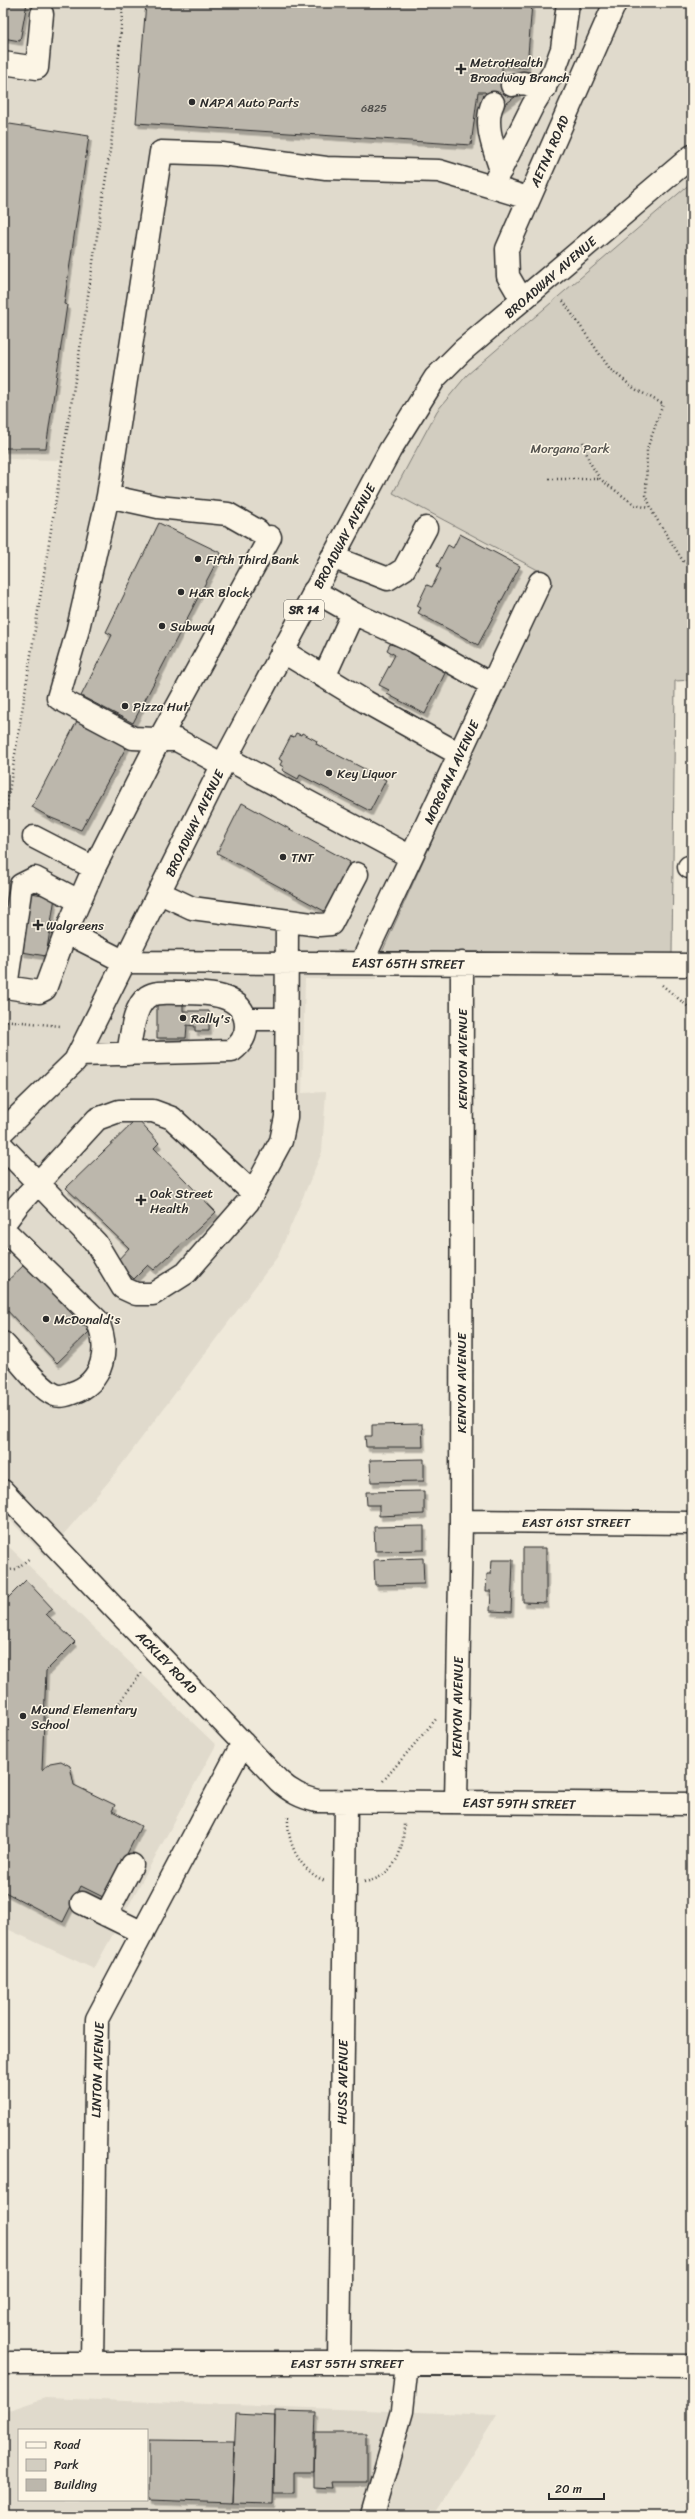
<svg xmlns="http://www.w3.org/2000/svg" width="695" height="2519" font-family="Sriracha,sans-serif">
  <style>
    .built { fill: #e0dacc; fill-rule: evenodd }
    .green { fill: #d2cdc0; stroke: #7e7c76 }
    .building { fill: #bcb7ac; stroke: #2b2b2b; filter: url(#shadow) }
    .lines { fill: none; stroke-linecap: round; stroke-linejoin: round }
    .minor-casing { stroke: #2b2b2b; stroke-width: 25 }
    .major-casing { stroke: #2b2b2b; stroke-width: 25 }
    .path { stroke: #2b2b2b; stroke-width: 2.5; stroke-dasharray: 1 3; stroke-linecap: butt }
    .minor { stroke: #fcf5e5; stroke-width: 22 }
    .major { stroke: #fcf5e5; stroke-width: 22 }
    .poi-dot { fill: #2b2b2b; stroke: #fcf5e5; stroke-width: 1.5 }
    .labels { text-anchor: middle; stroke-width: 3; stroke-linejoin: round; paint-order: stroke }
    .number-label { font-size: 11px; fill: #4f4e4b }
    .shield { fill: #fcf5e5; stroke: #6a6863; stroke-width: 1 }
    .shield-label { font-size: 12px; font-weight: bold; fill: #2b2b2b }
    .poi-label { font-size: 13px; fill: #2b2b2b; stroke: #fcf5e5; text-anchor: start }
    .street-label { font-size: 13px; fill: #2b2b2b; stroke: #fcf5e5 }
    .park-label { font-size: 13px; fill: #555450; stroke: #fcf5e5 }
  </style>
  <defs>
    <filter id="shadow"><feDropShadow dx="2.5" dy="4.5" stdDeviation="0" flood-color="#0004"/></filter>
  </defs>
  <rect width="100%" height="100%" fill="#efe9da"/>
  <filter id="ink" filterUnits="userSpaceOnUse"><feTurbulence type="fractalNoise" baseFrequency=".025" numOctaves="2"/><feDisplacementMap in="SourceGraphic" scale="8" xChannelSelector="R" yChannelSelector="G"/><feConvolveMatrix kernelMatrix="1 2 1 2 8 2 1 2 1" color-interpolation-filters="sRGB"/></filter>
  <g filter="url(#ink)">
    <path class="built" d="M3,3H692V680L675,681L672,954L382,952L377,979H305L302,1093L326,1092L322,1152L278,1256L110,1480L45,1556L3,1513V829L63,460L3,459Z
      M3,1541L216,1745L94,1969L3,1927Z
      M45,2398L497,2415L434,2516H3V2412ZM19,2430H147V2500H19Z"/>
    <path class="green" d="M692,182V680L675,681L672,954L382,952L551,577L393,493L437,411L467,375Z"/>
    <path class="building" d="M3,3H27L20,41L3,38Z
      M146,3H532L527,68L502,65V72L519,94L499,109L485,92H478L471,145L136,123Z
      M3,123L89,136L64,304L67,305L46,448H3Z
      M159,523L221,553L133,723L81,696L112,635L106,632Z
      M460,534L520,566L478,645L418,613L421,608L417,606L427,585L432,587L441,569L437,566L448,545L453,548Z
      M399,643L447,669L425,714L387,694L389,690L379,685L395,655L387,650L390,644L397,646Z
      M77,721L128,744L81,830L49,817L32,807Z
      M296,733L301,735L302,733L317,741L316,744L386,780L370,811L300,775L298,779L282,770L284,767L280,765L282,761L279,759L291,736L294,737Z
      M242,803L350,862L326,912L217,853Z
      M31,893L55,897L46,956L22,952Z
      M157,995H183V1011H209V1031H195V1026L187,1025L186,1038H157Z
      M137,1119L159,1143L154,1148L216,1212L154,1270L148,1265L134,1279L116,1262L129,1248L66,1188Z
      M25,1264L89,1332L57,1363L3,1306V1285Z
      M422,1424L423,1447H366L365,1436H372V1425Z
      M424,1459V1481L371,1482L370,1460Z
      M424,1491V1514L379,1516V1505H367L366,1492Z
      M424,1526V1550L375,1551L374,1527Z
      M523,1548H546V1603L523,1602Z
      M423,1558L424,1584L375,1585L374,1560Z
      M492,1560H513L511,1612L490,1611L491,1591H486L487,1574H491Z
      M26,1580L53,1609L46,1614L75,1642L46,1671L42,1770L50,1763L61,1761L70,1766L74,1785L115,1805L112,1811L141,1826L105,1898L81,1886L63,1922L3,1891V1603Z
      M275,2411L316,2412L314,2472H294V2493H274Z
      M236,2414L275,2416L273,2504L232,2503Z
      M314,2433H367V2482H331L332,2488L314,2487Z
      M149,2440L234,2441L232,2503L149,2500Z"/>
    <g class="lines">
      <defs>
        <path id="minor" d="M3,63L37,68L42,14
          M512,85L523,83L545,88
          M493,103C483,123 494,149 501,170
          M492,187L533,105L554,71L562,49L568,3
          M522,300L508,276L507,249L615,3
          M108,496L77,633L58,698L133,738L177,740L223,765
          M258,531L228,514L158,507L108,496L161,152L222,154L326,168L439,171L528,198
          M332,557L388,579L404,569L426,528
          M314,591L353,613L416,642L492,685
          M282,651L366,702L459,754
          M324,677L353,613
          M226,758L411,857
          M34,837L94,868L160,738L270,537
          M689,867H692
          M160,893L192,908L319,925L331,924L357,874
          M79,901L35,878L21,885L6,987L39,992L45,989L66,932L94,868
          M66,932L125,962L692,965
          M362,962L540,582
          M245,1019H286
          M78,1055L232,1051C240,1045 246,1037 246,1026C245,991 202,993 177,993C168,993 156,991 147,997C133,1007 131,1039 128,1054
          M3,1147L96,1243L123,1288L136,1294H153L186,1273L248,1202L281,1141L286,1117L287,922
          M3,1225L18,1205L97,1119L119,1111H153L172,1118L253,1193
          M3,1229L97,1320C110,1348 104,1383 72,1393C67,1395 60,1397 55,1395C37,1387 17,1357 3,1343
          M3,1491L279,1781C291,1792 301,1797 317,1801L692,1804
          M461,1521L692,1523
          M456,1802L461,1521L462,963
          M82,1903L143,1933
          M106,1915L132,1865
          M92,2362L97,2019L243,1743
          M3,2363H339L692,2366
          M339,2363L346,1802
          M372,2516L402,2411L407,2363"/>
        <path id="major" d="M3,1131L75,1061L226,758L390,450L435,378L462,351L692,156"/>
      </defs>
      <use href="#minor" class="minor-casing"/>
      <use href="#major" class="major-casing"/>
      <path class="path" d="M563,301L610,369L635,389L663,404L647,449L646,495L653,513L683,561L692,566
        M583,442L589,461L600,479L635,505L650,508
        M549,479H599
        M3,829L79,355L112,137L123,3
        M662,985L692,1010
        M3,1020L60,1026
        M3,1571L16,1569L30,1558
        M112,1712L143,1671
        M383,1781L437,1718
        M288,1817C287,1843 299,1870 325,1881
        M364,1882C395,1877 404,1851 404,1823"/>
      <use href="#minor" class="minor"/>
      <use href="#major" class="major"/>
    </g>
  </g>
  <g class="poi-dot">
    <path d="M459 63h4v4h4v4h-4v4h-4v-4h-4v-4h4z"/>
    <circle cx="192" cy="102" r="4"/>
    <circle cx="198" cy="559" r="4"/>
    <circle cx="181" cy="592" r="4"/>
    <circle cx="162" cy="626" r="4"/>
    <circle cx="125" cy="706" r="4"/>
    <circle cx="329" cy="773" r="4"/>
    <circle cx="283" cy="857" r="4"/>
    <path d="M36 919h4v4h4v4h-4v4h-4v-4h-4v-4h4z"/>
    <circle cx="183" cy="1018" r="4"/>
    <path d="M139 1194h4v4h4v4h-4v4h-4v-4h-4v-4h4z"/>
    <circle cx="46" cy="1319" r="4"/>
    <circle cx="23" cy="1716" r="4"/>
  </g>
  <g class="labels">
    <g class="number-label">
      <text x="374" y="112">6825</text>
    </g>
    <rect class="shield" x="284" y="600" width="40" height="20" rx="3"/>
    <g class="shield-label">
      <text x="304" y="614">SR 14</text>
    </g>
    <g class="poi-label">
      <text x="470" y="67">MetroHealth<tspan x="470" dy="15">Broadway Branch</tspan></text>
      <text x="200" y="107">NAPA Auto Parts</text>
      <text x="206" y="564">Fifth Third Bank</text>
      <text x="189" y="597">H&amp;R Block</text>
      <text x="170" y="631">Subway</text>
      <text x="133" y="711">Pizza Hut</text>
      <text x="337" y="778">Key Liquor</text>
      <text x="291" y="862">TNT</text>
      <text x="46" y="930">Walgreens</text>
      <text x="191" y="1023">Rally's</text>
      <text x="150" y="1198">Oak Street<tspan x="150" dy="15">Health</tspan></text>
      <text x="54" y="1324">McDonald's</text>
      <text x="31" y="1714">Mound Elementary<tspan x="31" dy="15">School</tspan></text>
    </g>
    <g class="street-label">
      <text transform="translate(549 151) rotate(-66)" y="5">AETNA ROAD</text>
      <text transform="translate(550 277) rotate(-41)" y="5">BROADWAY AVENUE</text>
      <text transform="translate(344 536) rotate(-62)" y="5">BROADWAY AVENUE</text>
      <text transform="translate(451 772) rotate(-65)" y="5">MORGANA AVENUE</text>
      <text transform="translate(194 823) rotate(-64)" y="5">BROADWAY AVENUE</text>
      <text transform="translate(408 963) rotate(1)" y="5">EAST 65TH STREET</text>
      <text transform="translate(462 1059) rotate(-90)" y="5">KENYON AVENUE</text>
      <text transform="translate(461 1383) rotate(-90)" y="5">KENYON AVENUE</text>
      <text x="576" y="1527">EAST 61ST STREET</text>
      <text transform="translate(167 1662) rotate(46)" y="5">ACKLEY ROAD</text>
      <text transform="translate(457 1707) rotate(-89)" y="5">KENYON AVENUE</text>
      <text transform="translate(519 1803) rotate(1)" y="5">EAST 59TH STREET</text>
      <text transform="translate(97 2070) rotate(-88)" y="5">LINTON AVENUE</text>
      <text transform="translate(342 2082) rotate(-89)" y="5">HUSS AVENUE</text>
      <text x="347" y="2368">EAST 55TH STREET</text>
    </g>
    <g class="park-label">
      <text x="570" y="453">Morgana Park</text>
    </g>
  </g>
  <rect width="695" height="2519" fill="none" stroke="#fcf5e5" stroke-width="16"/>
  <rect x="8" y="8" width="679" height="2503" fill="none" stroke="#2b2b2b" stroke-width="1.5" filter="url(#ink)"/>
  <rect x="18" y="2429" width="130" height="72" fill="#fcf5e5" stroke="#a8a49b"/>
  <rect x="26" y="2442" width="20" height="6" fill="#fcf5e5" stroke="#a8a49b"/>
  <text x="54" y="2449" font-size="12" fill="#2b2b2b">Road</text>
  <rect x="26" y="2459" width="20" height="12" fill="#d2cdc0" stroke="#a8a49b"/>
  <text x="54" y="2469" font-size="12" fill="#2b2b2b">Park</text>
  <rect x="26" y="2479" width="20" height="12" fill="#bcb7ac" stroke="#a8a49b"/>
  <text x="54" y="2489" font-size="12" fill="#2b2b2b">Building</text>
  <path d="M549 2493v6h55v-6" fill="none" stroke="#2b2b2b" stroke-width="2"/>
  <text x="555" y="2493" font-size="12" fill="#2b2b2b" stroke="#fcf5e5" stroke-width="3" paint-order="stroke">20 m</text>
</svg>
